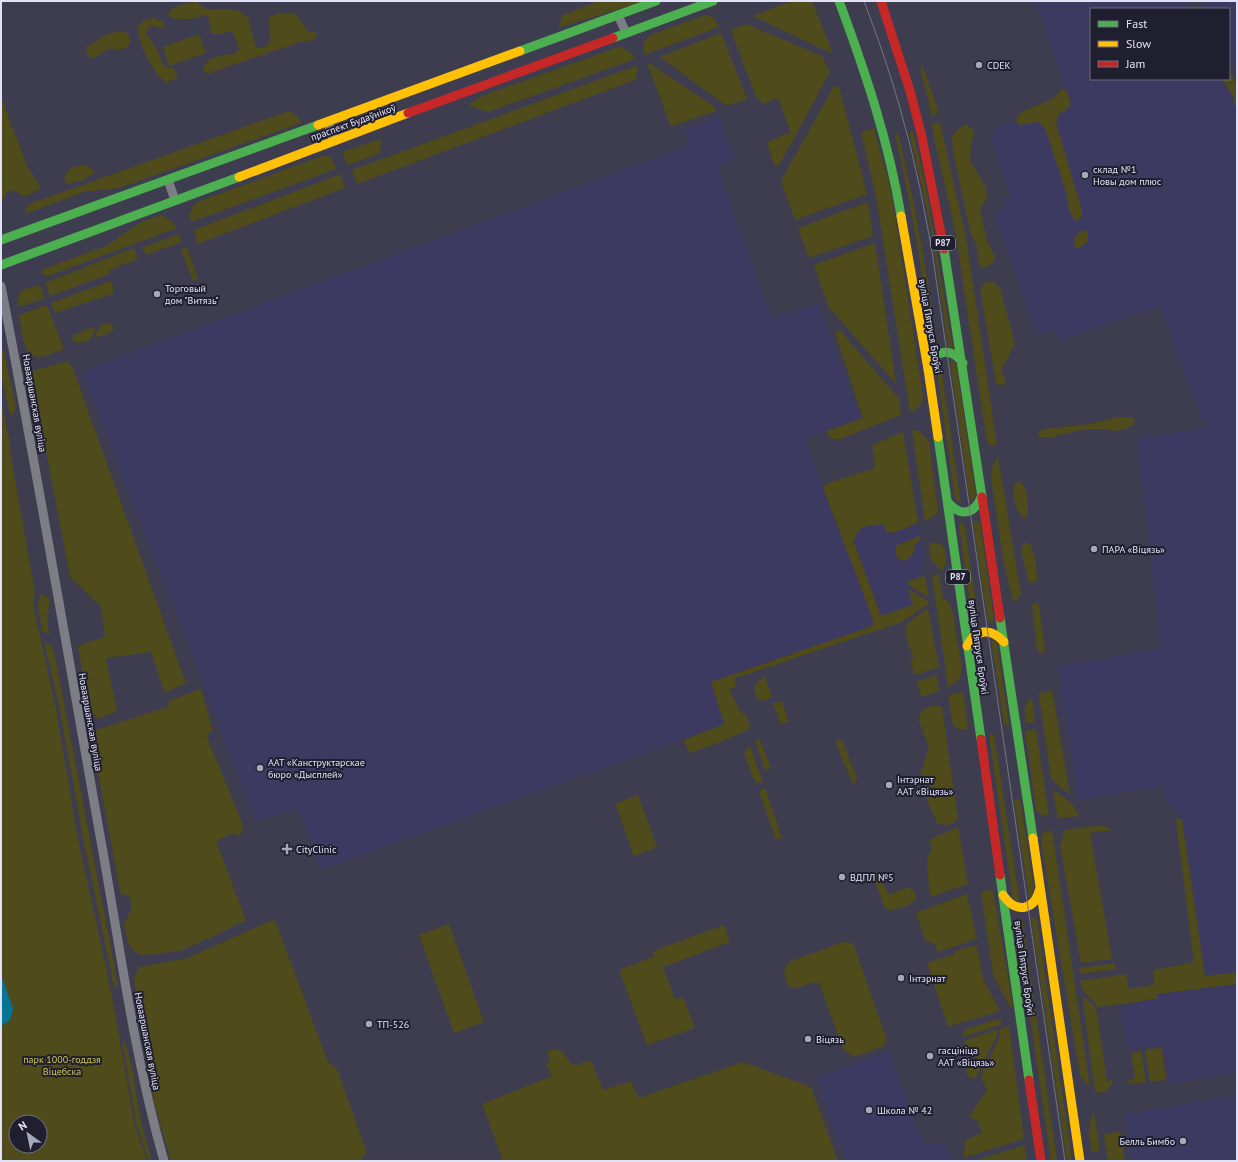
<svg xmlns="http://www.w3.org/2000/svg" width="1238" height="1162" font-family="'PT Sans',sans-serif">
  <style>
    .built { fill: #3c3a60 }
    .green { fill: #4f4b1a; fill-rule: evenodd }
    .water { fill: #067593 }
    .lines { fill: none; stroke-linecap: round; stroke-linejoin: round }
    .street { stroke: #7d7d85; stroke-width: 9 }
    .fast { stroke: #4caf50; stroke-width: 9 }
    .slow { stroke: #ffc107; stroke-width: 9 }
    .jam { stroke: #c62828; stroke-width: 9 }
    .tram { stroke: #757581; stroke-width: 1 }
    .poi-dot { fill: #a8a8bd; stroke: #201f2f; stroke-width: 1.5 }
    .labels { text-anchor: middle; stroke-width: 4; stroke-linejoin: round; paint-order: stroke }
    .shield { fill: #201f2f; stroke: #a7a8bb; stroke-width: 1 }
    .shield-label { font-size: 9px; font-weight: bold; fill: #e1e2f7 }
    .poi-label { font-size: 10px; fill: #e1e2f7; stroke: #201f2f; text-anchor: start }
    .street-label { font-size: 10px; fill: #e1e2f7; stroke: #201f2f }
    .park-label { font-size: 10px; fill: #ccc455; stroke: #201f2f }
  </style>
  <rect width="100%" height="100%" fill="#3e3d50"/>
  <path class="built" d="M1035,1H1186L1190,9H1091V79H1226L1237,98V972L1205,976L1181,816L1165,798L1162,786L1078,800L1058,666L1161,648L1137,438L1206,428L1160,306L1060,340L1055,330L1037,335L994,212L1006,208L1003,199L1011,196L989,135L997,132L995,128L1070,100Z
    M1203,1H1237V70L1229,54V9H1207Z
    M719,117L735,159L717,167L772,319L818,303L860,418L805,439L874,622L872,626L711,682L725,724L320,870L299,809L256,821L82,371L689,145L684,130Z
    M918,523L924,553L922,568L916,576L906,580L913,605L881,616L853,539L862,527L883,524L887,532L893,533Z
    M1237,984V1073L1169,1084L1163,1044L1127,1050L1120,1005L1158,998V994Z
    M889,1051L923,1143H942L956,1161H846L816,1078Z
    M1237,1095V1161H1132L1124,1114Z"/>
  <path class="green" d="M194,1L199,3L203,8L211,10L224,9L239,11L248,17L256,48C276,47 270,34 268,19C277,12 286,12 296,14L308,31L316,32L317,36L313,40L300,42L206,74L203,70C206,55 223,56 236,53L239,48L232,31H228L224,34H212L208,17L204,15C196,19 175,22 168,15C171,6 185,4 194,1Z
    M599,1H644L558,28L563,15Z
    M792,1H812L833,54L753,16Z
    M705,15C713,17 716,19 719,27L644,55C642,45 643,41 651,35Z
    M154,18L164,23L165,27L161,28L153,25L150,26L146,32C149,39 154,45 158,51C161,58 161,63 167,68H173L177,73L178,77L173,80L166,83C151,69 140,47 137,27C142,21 146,19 154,18Z
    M746,24L822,56L830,72L780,164L774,165L767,142L791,132L778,98L764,104L756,97L731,30Z
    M115,32H124L128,34L131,43C118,56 119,45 107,50C101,52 98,57 92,59L86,52L87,47L102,37Z
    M721,33L747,99L727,106L660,57Z
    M199,34L206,53L169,66L163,47Z
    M621,46L632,54L635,59L488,112L468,105L482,96Z
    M646,61L715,107L716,111L671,126Z
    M636,66L638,70L635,80L357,184L352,170Z
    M923,66L939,113L931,116L929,103L920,67Z
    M1229,69L1237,85V116L1233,96L1222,79H1229Z
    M834,86L839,87L867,194L795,220L781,181Z
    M1063,89C1070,93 1069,99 1070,107L1059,114L1056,123L1082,210V217L1079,220H1074L1069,209L1066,192L1045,128L1038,122L1020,125L1016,121C1019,108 1040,106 1051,100C1056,97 1057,92 1063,89Z
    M1,97L28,168L39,184L40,189L26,196C20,195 17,191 10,190L5,195L1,204Z
    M289,111L297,116L301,123L119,188L84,192L25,214V209L32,203Z
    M940,122L966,238L997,445H989L986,437L956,235L933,134L932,124Z
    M966,124L972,129L974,133L971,145L970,160L986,188L987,198L980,209L987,241L995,257L992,264L983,268L979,265L977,247L971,234L953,153L952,136L957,130Z
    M874,128L891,191L923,397C922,405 918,409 910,412L876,195L861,132Z
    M913,131L925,182L953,349L948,348L933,241L921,183L909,132Z
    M898,133C916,205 927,276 938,349L933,351C923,278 912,207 895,135Z
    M381,139L382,142L379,154L347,165L343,154L345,151Z
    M322,156H327L331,157L336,169L191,222L189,215L195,203Z
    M82,165H87L93,169L94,173L83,180L67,184L65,182C63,170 72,167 82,165Z
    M341,174L345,188L197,244L194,230Z
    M868,202L873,236L809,258L798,228Z
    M162,215L172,222L177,228L48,276L42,274L41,270L106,246L141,222Z
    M1086,230L1088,234L1087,243L1079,248L1074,246L1075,237L1081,231Z
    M179,234L182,242L146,255L143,247Z
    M875,243L896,384L828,306L814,265Z
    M187,247L198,279L193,281L181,249Z
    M134,248L138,259L109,270L110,274L50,296L45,283Z
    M111,281L114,288L112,294L55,313L51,303Z
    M986,282H995L1001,291L1015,344L1001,370L1006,381L1002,386L996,383L980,289Z
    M40,285L45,298L19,307C15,288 25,290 40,285Z
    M47,305L64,349C56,352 47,356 39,357C22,357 22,328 19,315Z
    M107,323L112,324L113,330L109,333L94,338L101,325Z
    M97,326L90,340C84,342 77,346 72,339L73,335L76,334Z
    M840,330L899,399L901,415L840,439C832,439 829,439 826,431L863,418L835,333Z
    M1,349L4,353L16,407L15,412L10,415L1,374Z
    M940,360L961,504L955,498L936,364Z
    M950,360L956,363L976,496L970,502Z
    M68,361L73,369L186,684L164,692L151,652L106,658L117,711L98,719L89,709L78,646L105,637L101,607L70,577L31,371Z
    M1,400L10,444L9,445L35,592L33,605L55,704L77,834L110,986L135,1127L146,1157L145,1161H1V1026L10,1020L13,1008L1,975ZM16,1122H40V1146H16Z
    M1118,417H1130L1135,419L1133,425L1125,429L1113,431L1105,429H1086L1048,438L1038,437L1039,432L1045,429L1089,424Z
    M912,430L919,431L929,441L938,512L931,518L925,521Z
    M903,432L918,523L893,533L887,532L883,524L862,527L853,540L881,616L913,605L908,589L928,601L929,605L925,606L902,622L736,678L735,687L729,690L742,714H746L750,726L748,730L713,745L689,753L684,740L724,724L711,682L872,626L874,622L823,488L826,484L875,468L872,445Z
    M998,456L1021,594L1017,600L1013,602L1003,558L992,484C991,473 991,466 998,456Z
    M1019,481C1029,489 1029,506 1027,518H1024C1014,510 1013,496 1014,485Z
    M973,521L980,522L994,621L988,622Z
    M964,522L979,624L973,625L959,525Z
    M920,536L921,539C910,547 920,556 902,561L897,558L895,549L897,545Z
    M932,542L941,544C948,553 947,562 942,572L931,559L929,545Z
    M1024,543L1030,544L1036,559L1037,580L1032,583L1028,581L1021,549Z
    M939,574L943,599H946L952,609L962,668C961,678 958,682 948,687L932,575Z
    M925,576L929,598L909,585L908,582Z
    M40,594C55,597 48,605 47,615C47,621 48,628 49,635L42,631L38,606Z
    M1035,603L1039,605L1045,650L1041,654L1037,650L1032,605Z
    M928,609L939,667L915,675L910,661L914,658C903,630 899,625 928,609Z
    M991,640L997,643L1009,724L1004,725Z
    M44,641L53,647L118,985L114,987L83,837L59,705Z
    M937,675L939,691L922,697L916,682Z
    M764,676L772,697L761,701C755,698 754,690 755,684Z
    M201,689L213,731L206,735L243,825L242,833L238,836L234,833L216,841L246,920L214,936L180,951L155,954L140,955L133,950L128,942L124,924L132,908L129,895H123L120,891L91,735L96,730L168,707L169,701Z
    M1052,690L1070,795L1051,779L1039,694Z
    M959,692L962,693L964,696L968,729L959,730L953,725L948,695Z
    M1032,698L1035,722L1026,723C1025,712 1022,706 1032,698Z
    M781,701L789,721L781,724L773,704Z
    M932,705L942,707L958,819L947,826L937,823L928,802L920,776L929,747L919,721L920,712Z
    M1036,729L1049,816L1039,814L1036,810L1025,731Z
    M994,734L1020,904L1013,899L989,735Z
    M756,739H760L770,766L768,770H765L756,744Z
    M838,739L842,741L857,778L855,783H853L851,780L836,743Z
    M750,746L763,782L757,783L753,778L744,753Z
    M765,788L782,838L776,840L759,791Z
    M1053,789L1073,805L1079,816L1059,818L1057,815Z
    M638,795L657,847L634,856L615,804Z
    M1020,799L1035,895L1030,903L1014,800Z
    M1176,819H1182L1205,976L1237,972V984L1158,994V998L1120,1005V1004L1098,1007L1082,989L1080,981L1126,974L1128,989L1154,985V970L1194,962Z
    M1102,825L1110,829L1109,831H1103L1090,833L1112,959L1081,963L1060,845L1065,830Z
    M958,827L968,884L931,897L930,891L928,887L929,885L927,865L928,855L932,852L930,839Z
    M1052,830L1090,1087L1080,1076L1042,846L1041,836L1046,831Z
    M877,872L880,874L887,892L891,894L908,887L915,892L916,899L909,905L889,911L884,907L873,876Z
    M989,889L993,891L1013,1006L1010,1007L993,975L981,892Z
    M967,894L977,939L938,952L935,944L925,940L916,913Z
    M1031,916L1037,920L1072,1161H1067Z
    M1022,917L1057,1161H1051L1017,926Z
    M275,920L328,1062L337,1069L367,1153L362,1158L363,1161H171L154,1102L143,1035L134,980L139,967L187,958L266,923Z
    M449,924L484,1022L454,1033L419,935Z
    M724,925L730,942L663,967L675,999L683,997L695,1028L647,1045L619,970L655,956L653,951Z
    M843,942L853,943L887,1040L884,1046L853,1057L843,1049L819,983C811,980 800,989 791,988L788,986L784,972L785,968L788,964L791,961Z
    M977,945L983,979L1000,1011L948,1027L927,963L955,954L957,950Z
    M1115,963L1116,969L1080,974L1079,968Z
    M1082,995L1096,1008L1107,1081L1114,1080C1109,1088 1105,1095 1095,1092Z
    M1002,1018L1000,1025L963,1037L962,1035L966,1029Z
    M1009,1026L1024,1139L963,1158L966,1140L982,1133L978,1121L969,1117L987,1090L981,1076L999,1038L1000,1029Z
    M998,1029L997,1035L975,1079L968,1076L966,1069L979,1065L973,1048L966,1045L964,1041Z
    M122,1041H125L132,1068L142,1126L152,1161H149L137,1126Z
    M1161,1048L1166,1077L1164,1080L1150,1082L1145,1050Z
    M555,1049L563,1052L570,1063L574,1064L575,1066L591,1060L603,1090L631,1081L638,1098L743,1062L811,1087L838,1161H503L482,1104L552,1076L546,1065L550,1059L547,1053L550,1050Z
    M1141,1051L1146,1082L1130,1084L1128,1080H1133L1135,1077L1131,1053Z
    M1094,1112L1100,1150L1092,1152C1089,1136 1086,1127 1094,1112Z
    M1120,1131L1125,1161H1108L1104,1135Z
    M1025,1145L1027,1161H973Z"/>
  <path class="water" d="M1,975L13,1008L10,1020L1,1026Z"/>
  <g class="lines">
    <path class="street" d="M618,15L626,33
      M328,122L334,141
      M168,180L175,200
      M1,286C37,470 68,656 101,841C120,947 134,1056 164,1161"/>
    <path class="fast" d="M839,1C865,71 889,142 901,216
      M613,38L713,1
      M520,51L656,1
      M1,240L318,125
      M944,249L982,497
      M1,265L239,177
      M928,369C934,349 951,347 963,363
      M938,437L981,739
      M947,501C960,518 975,515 982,495
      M1000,618L1033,838
      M1000,875L1029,1080"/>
    <path class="slow" d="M318,125L520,51
      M239,177L408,113
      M901,216L928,369L938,437
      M967,646C976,629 991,627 1004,642
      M1033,838L1080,1161
      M1003,895C1016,914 1035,911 1040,888"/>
    <path class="jam" d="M881,1L910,91L922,137L944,249
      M408,113L613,38
      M982,497L1000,618
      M981,739L1000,875
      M1029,1080L1041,1161"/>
    <path class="tram" d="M864,1C879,41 893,81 904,123C916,165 924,208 932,251L1065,1161"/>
  </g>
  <g class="poi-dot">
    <circle cx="979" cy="65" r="4"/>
    <circle cx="1085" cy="175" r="4"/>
    <circle cx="157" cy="294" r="4"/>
    <circle cx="1094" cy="549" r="4"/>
    <circle cx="260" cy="768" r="4"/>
    <circle cx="889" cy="785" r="4"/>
    <path d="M285 843h4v4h4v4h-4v4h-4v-4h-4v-4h4z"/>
    <circle cx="842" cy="877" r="4"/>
    <circle cx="901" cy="978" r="4"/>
    <circle cx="369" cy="1024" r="4"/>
    <circle cx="808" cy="1039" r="4"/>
    <circle cx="930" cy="1056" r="4"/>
    <circle cx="869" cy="1110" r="4"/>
    <circle cx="1183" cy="1141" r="4"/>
  </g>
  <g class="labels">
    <g class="shield">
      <rect x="931" y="236" width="24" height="14" rx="3"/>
      <rect x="946" y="570" width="24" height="14" rx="3"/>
    </g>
    <g class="shield-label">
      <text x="943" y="246">Р87</text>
      <text x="958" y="580">Р87</text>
    </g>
    <g class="poi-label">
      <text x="987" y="69">CDEK</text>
      <text x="1093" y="173">склад №1<tspan x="1093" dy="12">Новы дом плюс</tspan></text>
      <text x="165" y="292">Торговый<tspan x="165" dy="12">дом "Витязь"</tspan></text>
      <text x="1102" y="553">ПАРА «Віцязь»</text>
      <text x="268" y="766">ААТ «Канструктарскае<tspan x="268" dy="12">бюро «Дысплей»</tspan></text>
      <text x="897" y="783">Інтэрнат<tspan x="897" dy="12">ААТ «Віцязь»</tspan></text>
      <text x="296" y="853">CityClinic</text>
      <text x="850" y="881">ВДПЛ №5</text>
      <text x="909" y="982">Інтэрнат</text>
      <text x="377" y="1028">ТП-526</text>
      <text x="816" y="1043">Віцязь</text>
      <text x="938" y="1054">гасцініца<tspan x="938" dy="12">ААТ «Віцязь»</tspan></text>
      <text x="877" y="1114">Школа № 42</text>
      <text x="1175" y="1145" text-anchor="end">Белль Бимбо</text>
    </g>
    <g class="street-label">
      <text transform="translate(353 122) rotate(-20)" y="4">праспект Будаўнікоў</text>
      <text transform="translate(931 326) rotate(80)" y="4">вуліца Пятруся Броўкі</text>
      <text transform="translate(35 403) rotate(80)" y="4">Новааршанская вуліца</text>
      <text transform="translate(979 647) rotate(82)" y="4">вуліца Пятруся Броўкі</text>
      <text transform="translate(91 722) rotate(80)" y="4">Новааршанская вуліца</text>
      <text transform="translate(1025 968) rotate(82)" y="4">вуліца Пятруся Броўкі</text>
      <text transform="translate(148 1041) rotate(79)" y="4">Новааршанская вуліца</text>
    </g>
    <g class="park-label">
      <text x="62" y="1063">парк 1000-годдзя<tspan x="62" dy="12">Віцебска</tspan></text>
    </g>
  </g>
  <rect width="1238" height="1162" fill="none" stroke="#e1e2f7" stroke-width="4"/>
  <rect x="1090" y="8" width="140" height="72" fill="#201f2f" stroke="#6d6d7f"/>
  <rect x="1098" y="21" width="20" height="6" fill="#4caf50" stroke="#6d6d7f"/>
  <text x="1126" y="28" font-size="12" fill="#e1e2f7">Fast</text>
  <rect x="1098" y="41" width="20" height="6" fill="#ffc107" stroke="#6d6d7f"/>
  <text x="1126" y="48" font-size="12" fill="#e1e2f7">Slow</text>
  <rect x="1098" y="61" width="20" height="6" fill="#c62828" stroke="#6d6d7f"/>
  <text x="1126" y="68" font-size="12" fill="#e1e2f7">Jam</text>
  <g transform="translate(28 1134) rotate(327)"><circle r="19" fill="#201f2f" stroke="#6d6d7f"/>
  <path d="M0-3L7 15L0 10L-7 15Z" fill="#a8a8bd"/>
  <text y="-6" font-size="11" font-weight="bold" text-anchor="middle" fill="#e1e2f7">N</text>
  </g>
</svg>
